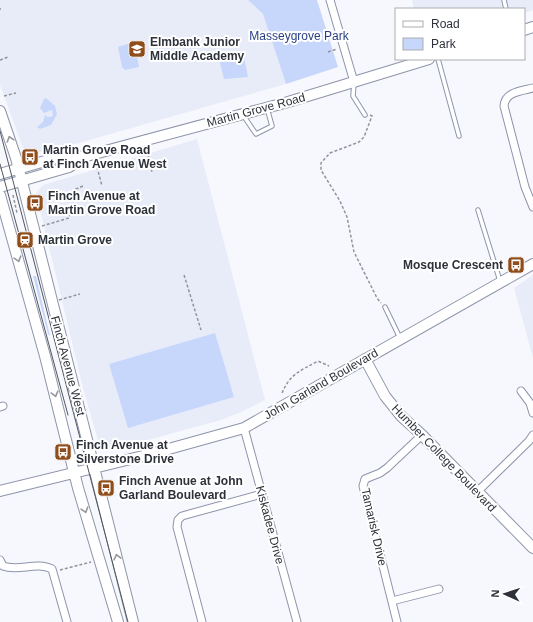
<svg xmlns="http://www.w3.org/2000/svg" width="533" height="622" font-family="Helvetica,sans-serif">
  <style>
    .built { fill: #e7ecf8 }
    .green { fill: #c7d6fb }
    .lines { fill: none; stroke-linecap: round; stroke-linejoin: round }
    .lane-casing { stroke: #8d95aa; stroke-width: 5.5 }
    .street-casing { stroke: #8d95aa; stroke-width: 9 }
    .secondary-casing { stroke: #8d95aa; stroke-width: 12 }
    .path { stroke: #92949b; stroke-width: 1.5; stroke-dasharray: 3 2; stroke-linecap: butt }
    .lane { stroke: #fff; stroke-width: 3.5 }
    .street { stroke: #fff; stroke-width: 7 }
    .secondary { stroke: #fff; stroke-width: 10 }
    .tram { stroke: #53565e; stroke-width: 1 }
    .oneway { stroke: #96989c }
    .labels { text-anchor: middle; stroke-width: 4; stroke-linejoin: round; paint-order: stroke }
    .park-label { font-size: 12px; fill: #283e82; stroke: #fff }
    .poi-label { font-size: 12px; font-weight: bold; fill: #2d3139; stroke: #fff; text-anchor: start }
    .street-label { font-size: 12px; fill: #2d3139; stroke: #fff }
  </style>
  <rect width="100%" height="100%" fill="#f7f8fd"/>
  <path class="built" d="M0,0H248L263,14L286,84L79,143L36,153H28L23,148L0,85Z
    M412,0H533V10L524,13V9H414Z
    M197,139L265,400L239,413L221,420L111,450L104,449L99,444L83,388L36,193L43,185Z
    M533,275V358L514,288Z"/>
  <path class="green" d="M248,0H317L338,67L286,84L263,14Z
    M134,42L139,67L125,70L122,67L118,47Z
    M243,52L248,77L224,79L220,63L222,57L228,54Z
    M46,98L55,106L57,114L51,125L40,129L37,127L43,122L45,115L48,117L53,116L52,110L44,113L40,108L44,99Z
    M33,276H36L50,336L48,334Z
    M215,333L234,397L128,428L109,364Z"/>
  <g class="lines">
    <defs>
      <path id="lane" d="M504,0L506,9
        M438,59L459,136
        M354,83L353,96L365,115
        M243,115L256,134L272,126L267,108
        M478,210L500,281
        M385,307L400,338"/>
      <path id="street" d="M330,0L354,82
        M533,88C521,91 505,92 504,106L525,187L533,207
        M521,391L530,403L533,413
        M0,407L3,406
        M244,428L297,622
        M477,492L529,441L533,435
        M0,560L3,566C19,572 36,561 52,569L67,622
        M392,601L439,589
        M202,622L177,527L178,520L182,516L262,494
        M397,622L363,486L365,479L380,473L387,468L422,435"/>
      <path id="secondary" d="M524,30L533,27
        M0,111L16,158L133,622
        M0,174L66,155L83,157
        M0,187L69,167L83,157L288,102L429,59
        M0,195L45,356L78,488L118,622
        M365,359L385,396L401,416L422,435L533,548
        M0,491L147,455L244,428L533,264"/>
    </defs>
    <use href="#lane" class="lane-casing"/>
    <use href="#street" class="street-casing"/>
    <use href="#secondary" class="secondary-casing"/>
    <path class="path" d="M0,9H1
      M328,52L337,49
      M0,60L8,57
      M4,96L16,93
      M370,115L372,116L364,137L359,142L330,153L321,163V170L340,201L347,217L354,252L377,298L381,303
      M148,154L152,172
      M97,167L102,186
      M13,195L17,213
      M79,199L76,189L83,186
      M42,226L69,218L70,207L74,201L93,195
      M184,275L201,330
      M59,300L80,294
      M282,393C290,374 300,371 318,361L329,366
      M60,570L91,562"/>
    <use href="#lane" class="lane"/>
    <use href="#street" class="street"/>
    <use href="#secondary" class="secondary"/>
    <path class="tram" d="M0,131L128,622
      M0,164L68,415"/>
  </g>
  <defs><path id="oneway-chevron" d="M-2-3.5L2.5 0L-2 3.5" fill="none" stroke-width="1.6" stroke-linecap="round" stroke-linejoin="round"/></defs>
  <g class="oneway">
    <use href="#oneway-chevron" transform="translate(10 139) rotate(-107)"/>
    <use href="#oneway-chevron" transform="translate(18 259) rotate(73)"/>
    <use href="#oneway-chevron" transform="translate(55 394) rotate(75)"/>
    <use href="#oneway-chevron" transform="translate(85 510) rotate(73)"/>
    <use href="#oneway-chevron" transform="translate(117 557) rotate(-104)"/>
  </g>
  <defs>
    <symbol id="school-square" viewBox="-11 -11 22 22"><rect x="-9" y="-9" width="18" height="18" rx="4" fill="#8f4d1c" stroke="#fff"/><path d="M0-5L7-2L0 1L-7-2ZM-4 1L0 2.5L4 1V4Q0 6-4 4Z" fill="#fff"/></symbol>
    <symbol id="bus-square" viewBox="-11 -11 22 22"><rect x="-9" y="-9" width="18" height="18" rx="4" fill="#8f4d1c" stroke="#fff"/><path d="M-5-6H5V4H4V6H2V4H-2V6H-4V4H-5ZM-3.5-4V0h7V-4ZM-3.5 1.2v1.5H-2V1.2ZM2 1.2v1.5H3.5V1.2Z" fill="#fff"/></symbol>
    <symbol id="station-square" viewBox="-11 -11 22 22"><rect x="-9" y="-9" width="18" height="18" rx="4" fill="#8f4d1c" stroke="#fff"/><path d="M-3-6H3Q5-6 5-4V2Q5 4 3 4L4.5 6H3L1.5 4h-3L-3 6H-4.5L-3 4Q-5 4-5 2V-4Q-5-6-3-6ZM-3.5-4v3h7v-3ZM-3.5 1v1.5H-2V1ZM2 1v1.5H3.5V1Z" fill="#fff"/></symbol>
  </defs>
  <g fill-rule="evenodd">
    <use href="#school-square" x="127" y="39" width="20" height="20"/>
    <use href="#bus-square" x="20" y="147" width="20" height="20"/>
    <use href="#bus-square" x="25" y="193" width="20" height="20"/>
    <use href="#station-square" x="15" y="230" width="20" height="20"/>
    <use href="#bus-square" x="506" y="255" width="20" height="20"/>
    <use href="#bus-square" x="53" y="442" width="20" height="20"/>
    <use href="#bus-square" x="96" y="478" width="20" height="20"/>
  </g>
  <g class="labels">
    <g class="park-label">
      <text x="299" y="40">Masseygrove Park</text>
    </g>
    <g class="poi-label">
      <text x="150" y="46">Elmbank Junior<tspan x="150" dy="14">Middle Academy</tspan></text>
      <text x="43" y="154">Martin Grove Road<tspan x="43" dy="14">at Finch Avenue West</tspan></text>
      <text x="48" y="200">Finch Avenue at<tspan x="48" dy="14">Martin Grove Road</tspan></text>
      <text x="38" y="244">Martin Grove</text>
      <text x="503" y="269" text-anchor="end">Mosque Crescent</text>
      <text x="76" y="449">Finch Avenue at<tspan x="76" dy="14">Silverstone Drive</tspan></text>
      <text x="119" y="485">Finch Avenue at John<tspan x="119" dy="14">Garland Boulevard</tspan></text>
    </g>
    <g class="street-label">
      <text transform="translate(256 110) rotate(-15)" y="4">Martin Grove Road</text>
      <text transform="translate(68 366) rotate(75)" y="4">Finch Avenue West</text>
      <text transform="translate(321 384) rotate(-30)" y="4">John Garland Boulevard</text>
      <text transform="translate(444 458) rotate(46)" y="4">Humber College Boulevard</text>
      <text transform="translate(270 525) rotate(75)" y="4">Kiskadee Drive</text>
      <text transform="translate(374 527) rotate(77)" y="4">Tamarisk Drive</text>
    </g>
  </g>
  <rect x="395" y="8" width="130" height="52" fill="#ffffff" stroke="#abadb0"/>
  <rect x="403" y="21" width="20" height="6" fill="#ffffff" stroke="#abadb0"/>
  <text x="431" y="28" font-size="12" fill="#2d3139">Road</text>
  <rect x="403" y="38" width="20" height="12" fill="#c7d6fb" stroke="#abadb0"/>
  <text x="431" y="48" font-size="12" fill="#2d3139">Park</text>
  <g transform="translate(505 594) rotate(273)" stroke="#ffffff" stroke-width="3" paint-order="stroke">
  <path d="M0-3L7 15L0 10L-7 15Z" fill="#2d3139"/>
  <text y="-6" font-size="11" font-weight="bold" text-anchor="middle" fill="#2d3139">N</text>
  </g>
</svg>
